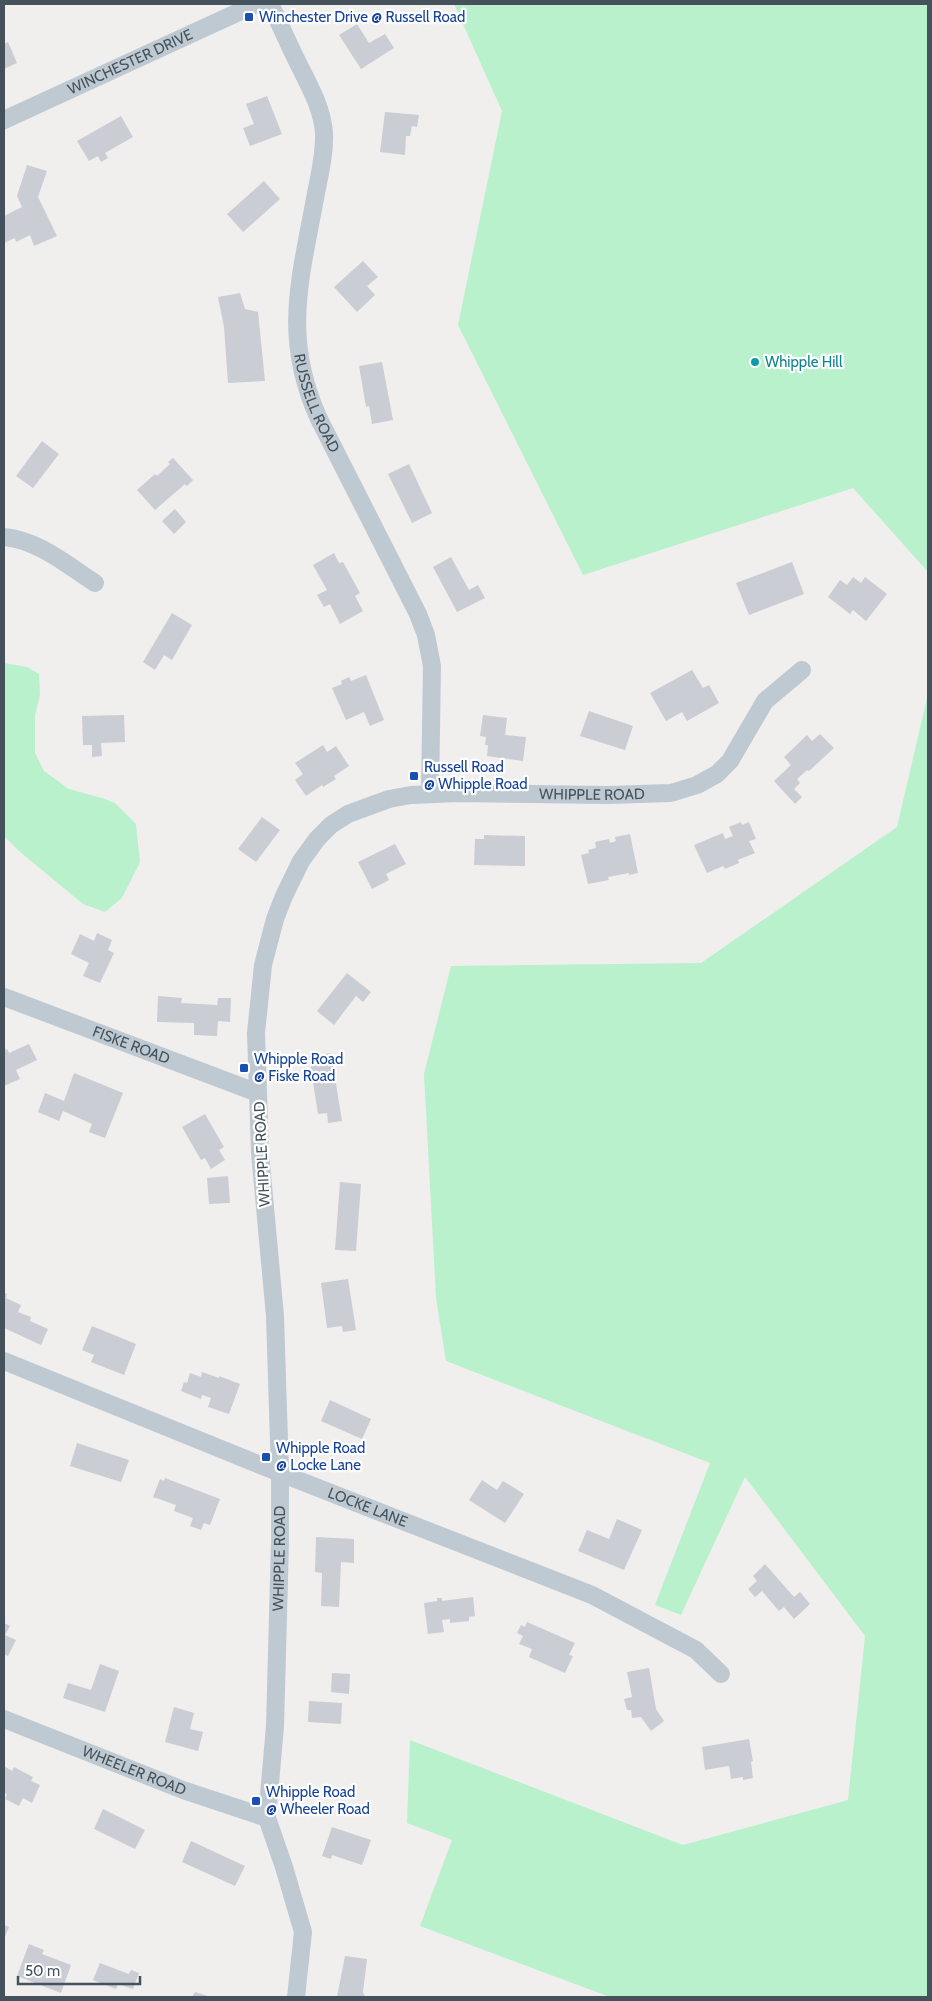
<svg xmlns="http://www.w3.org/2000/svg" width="932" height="2001" font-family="Cabin,sans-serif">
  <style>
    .green { fill: #b9f1cd }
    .building { fill: #cacdd3 }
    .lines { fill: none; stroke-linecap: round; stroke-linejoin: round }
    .minor { stroke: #bec9d1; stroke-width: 18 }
    .transit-dot { fill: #1a4fb4; stroke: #fff; stroke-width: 2 }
    .culture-dot { fill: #0f9aa8; stroke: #fff; stroke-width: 2 }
    .labels { text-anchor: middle; stroke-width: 4.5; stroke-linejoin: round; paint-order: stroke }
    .transit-label { font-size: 15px; fill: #164399; stroke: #fff; text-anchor: start }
    .street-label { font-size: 15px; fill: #45525c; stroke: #fff }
    .culture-label { font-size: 15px; fill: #0d838f; stroke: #fff; text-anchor: start }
  </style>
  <rect width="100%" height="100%" fill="#f1eeee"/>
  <path class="green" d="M454,4H928V572L853,488L583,575L458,325L502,111Z
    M4,663L27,667L39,674L40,695L35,715V753L44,771L69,789L102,798L115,803L136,824L140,862L122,898L105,912L83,904L19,851L4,836Z
    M928,694V1997H610L420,1926L452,1840L407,1823L410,1740L683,1845L848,1800L865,1636L745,1477L681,1615L655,1605L710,1463L446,1361L436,1298L424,1074L451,966L701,963L897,827Z"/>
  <path class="building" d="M357,24L369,43L385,34L394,48L361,69L339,35Z
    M8,42L17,63L4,69V44Z
    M267,96L282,134L250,146L243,128L254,124L246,104Z
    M385,112L419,115L417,127L412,126L410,136H406L405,155L380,152Z
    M121,116L133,137L105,153L108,158L101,162L98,156L89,161L77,141Z
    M27,165L47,171L38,197L57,236L34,246L30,235L16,242L15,238L4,243V216L22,207L17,196Z
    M264,181L280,199L243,232L227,214Z
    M363,261L378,277L367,286L375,295L357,312L334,287Z
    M240,293L245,309L258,312L265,381L228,383L224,327L218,297Z
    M382,362L393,420L372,424L369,406L366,407L359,366Z
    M42,441L59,454L33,488L16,476Z
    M173,458L193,480L187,486L185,484L155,510L137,490L155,474L157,476L170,464L168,462Z
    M409,464L432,513L412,523L388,474Z
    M175,509L186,522L174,534L162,521Z
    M334,553L339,563L343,562L360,593L355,596L363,611L340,624L330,604L324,607L317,595L327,590L313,565Z
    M451,557L469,590L478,585L485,598L457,612L433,567Z
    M792,562L804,594L749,615L736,583Z
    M853,577L861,583L865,577L887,594L866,621L853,610L850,614L828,597L840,580L847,585Z
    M172,613L192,625L172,660L164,655L155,670L143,662Z
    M692,670L703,688L709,685L719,703L687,721L682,712L666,721L650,693Z
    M366,675L384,720L370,726L364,712L346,720L332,688L342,684L341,681L349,677L351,681Z
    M589,711L633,726L625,750L580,736Z
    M124,715L125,742L101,743L102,756L92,757V745H83L82,716Z
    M483,715L507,718L505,735L526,737L523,761L487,756L488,745H485L486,737L480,736Z
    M820,734L834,748L809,771L807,770L797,779L800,783L794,789L802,797L795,804L774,781L791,765L784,757L807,735L812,741Z
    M323,745L327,752L336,746L349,766L334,776L336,779L323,787L322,785L306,796L295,780L303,774L295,763Z
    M262,817L280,830L256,862L238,849Z
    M741,822L742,825L749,822L756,839L749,841L755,853L738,860L739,863L725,869L723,866L707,873L694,845L723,833L725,839L733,836L729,827Z
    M630,834L638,873L629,875V873L608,877L609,880L588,884L581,855L589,853L588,850L596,848L595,842L609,839L610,843L616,841L615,837Z
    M484,835L525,836V866L474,865L475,839H484Z
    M395,844L406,864L386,874L389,880L372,889L358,862Z
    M97,933L112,940L108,950L114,953L100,983L83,976L89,963L71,954L80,934L94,941Z
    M347,973L371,992L363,1002L356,996L334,1025L317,1011Z
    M158,996L182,998L181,1003L217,1005L218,998H231L230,1022L218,1021L217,1036L194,1035V1023L157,1022Z
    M29,1044L37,1060L16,1070L20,1079L4,1086V1050L7,1049L9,1053Z
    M331,1053L342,1121L328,1123L327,1113L318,1114L309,1056Z
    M74,1073L123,1093L105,1138L89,1132L92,1124L63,1111L59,1121L38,1112L45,1093L64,1101Z
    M205,1114L224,1147L219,1150L225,1160L211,1169L205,1158L201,1160L182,1127Z
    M228,1176L230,1203L209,1204L207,1178Z
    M340,1182L361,1184L356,1251L335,1250Z
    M348,1279L356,1330L343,1332L342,1326L327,1328L321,1283Z
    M4,1293L7,1294L6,1298L21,1305L18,1312L31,1317L30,1321L48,1329L41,1345L4,1328Z
    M92,1326L136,1344L124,1375L91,1362L94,1355L82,1350Z
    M202,1372L219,1378V1376L240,1384L229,1414L208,1407L211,1398L202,1395L201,1399L181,1391L184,1382L187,1383L190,1373L201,1377Z
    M330,1400L371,1419L362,1439L321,1421Z
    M77,1443L129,1460L121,1482L70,1466Z
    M165,1478L220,1499L210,1525L204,1523L201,1530L190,1526L193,1518L174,1511L176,1505L153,1497L160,1479L164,1481Z
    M482,1480L497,1490L503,1481L524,1494L505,1523L469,1500Z
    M617,1519L642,1530L624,1570L578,1551L587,1530L609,1539Z
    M316,1537L354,1539V1563L341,1562L339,1607L321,1606L322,1573L315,1572Z
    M765,1564L794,1597L800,1592L810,1604L794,1619L784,1607L779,1611L762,1591L755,1597L748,1589L757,1581L753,1576Z
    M473,1597L475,1616L469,1617V1621L450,1623V1619L442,1620L444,1632L428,1634L424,1603L437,1601V1598H442V1601Z
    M527,1622L575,1643L569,1655L573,1656L565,1673L529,1657L532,1649L519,1644L523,1636L517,1633L521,1625L525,1627Z
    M4,1623L10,1626L5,1635L16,1640L8,1656L4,1654Z
    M100,1664L119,1671L105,1712L63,1698L68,1683L91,1690Z
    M649,1668L656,1709L664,1721L651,1731L641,1717L632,1718L631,1710H627L624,1699L632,1697L627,1672Z
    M332,1673L350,1674L349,1694L331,1692Z
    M309,1701L342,1703L341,1724L308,1722Z
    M174,1707L194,1713L190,1729L203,1732L198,1751L165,1742Z
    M749,1739L753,1761L751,1762L753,1778L743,1780V1777L731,1779L729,1766L705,1770L702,1747Z
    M4,1766L12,1771L14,1767L33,1777L31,1781L40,1785L32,1803L23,1798L19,1806L5,1799L7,1794L4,1793Z
    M103,1809L145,1830L135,1849L94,1829Z
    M332,1827L371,1840L362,1865L332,1855L331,1859L322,1856Z
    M191,1841L245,1866L235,1886L182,1862Z
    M4,1925L9,1927L4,1939Z
    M29,1944L44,1950L42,1954L71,1965L61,1993L17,1976Z
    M345,1956L367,1959L363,1992L365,1997H337Z
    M100,1963L129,1974L131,1970L139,1973L133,1989L118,1984L116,1989L93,1980Z
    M195,1992L211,1997H192Z"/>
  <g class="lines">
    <g class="minor">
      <path id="s1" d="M270,4C280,24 289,45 299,65C310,87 322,108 324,133C325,157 318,180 314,204C299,284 283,340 319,419L418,614L426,635L432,666L430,794"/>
      <path id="s2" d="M4,120L256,4"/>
      <path d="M4,537C38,540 67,565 95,583"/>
      <path id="s3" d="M4,997L258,1093"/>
      <path id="s4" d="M4,1361L280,1473L592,1595L696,1650L721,1674"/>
      <path id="s5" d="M4,1719L183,1790L267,1818"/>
      <path id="s6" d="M296,1997L303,1932L284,1867L267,1818L275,1726L280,1542V1473L275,1316L260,1153L256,1033L263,965L275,919L284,896L301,861L317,839L331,825L348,814L389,799L411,795L458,793L608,795L671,793L697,785L717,774L730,761L765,701L802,670"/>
    </g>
  </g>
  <g class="transit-dot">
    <rect x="244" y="12" width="10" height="10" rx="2.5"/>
    <rect x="409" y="771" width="10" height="10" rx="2.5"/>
    <rect x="239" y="1063" width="10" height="10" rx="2.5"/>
    <rect x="261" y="1452" width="10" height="10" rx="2.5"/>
    <rect x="251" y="1796" width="10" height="10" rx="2.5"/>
  </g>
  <circle class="culture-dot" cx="755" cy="362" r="5"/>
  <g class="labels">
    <g class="transit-label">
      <text x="259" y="22">Winchester Drive @ Russell Road</text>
      <text x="424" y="772">Russell Road<tspan x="424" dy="17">@ Whipple Road</tspan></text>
      <text x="254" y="1064">Whipple Road<tspan x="254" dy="17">@ Fiske Road</tspan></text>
      <text x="276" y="1453">Whipple Road<tspan x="276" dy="17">@ Locke Lane</tspan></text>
      <text x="266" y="1797">Whipple Road<tspan x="266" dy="17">@ Wheeler Road</tspan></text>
    </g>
    <g class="street-label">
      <text dy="5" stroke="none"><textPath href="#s2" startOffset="139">WINCHESTER DRIVE</textPath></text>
      <text dy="5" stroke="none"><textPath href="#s1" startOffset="416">RUSSELL ROAD</textPath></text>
      <text dy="5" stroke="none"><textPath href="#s6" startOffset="1465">WHIPPLE ROAD</textPath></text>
      <text dy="5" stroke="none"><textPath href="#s3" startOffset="136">FISKE ROAD</textPath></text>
      <text transform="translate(262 1154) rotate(-93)" y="5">WHIPPLE ROAD</text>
      <text dy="5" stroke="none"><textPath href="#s4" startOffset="392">LOCKE LANE</textPath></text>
      <text dy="5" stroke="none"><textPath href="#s6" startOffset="445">WHIPPLE ROAD</textPath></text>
      <text dy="5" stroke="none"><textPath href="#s5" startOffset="140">WHEELER ROAD</textPath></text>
    </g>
    <g class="culture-label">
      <text x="765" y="367">Whipple Hill</text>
    </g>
  </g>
  <rect width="932" height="2001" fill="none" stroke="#45525c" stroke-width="10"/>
  <path d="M18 1976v8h122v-8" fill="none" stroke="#45525c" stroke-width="2.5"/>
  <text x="25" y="1976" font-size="15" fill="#45525c" stroke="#ffffff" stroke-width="4" paint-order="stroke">50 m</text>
</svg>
